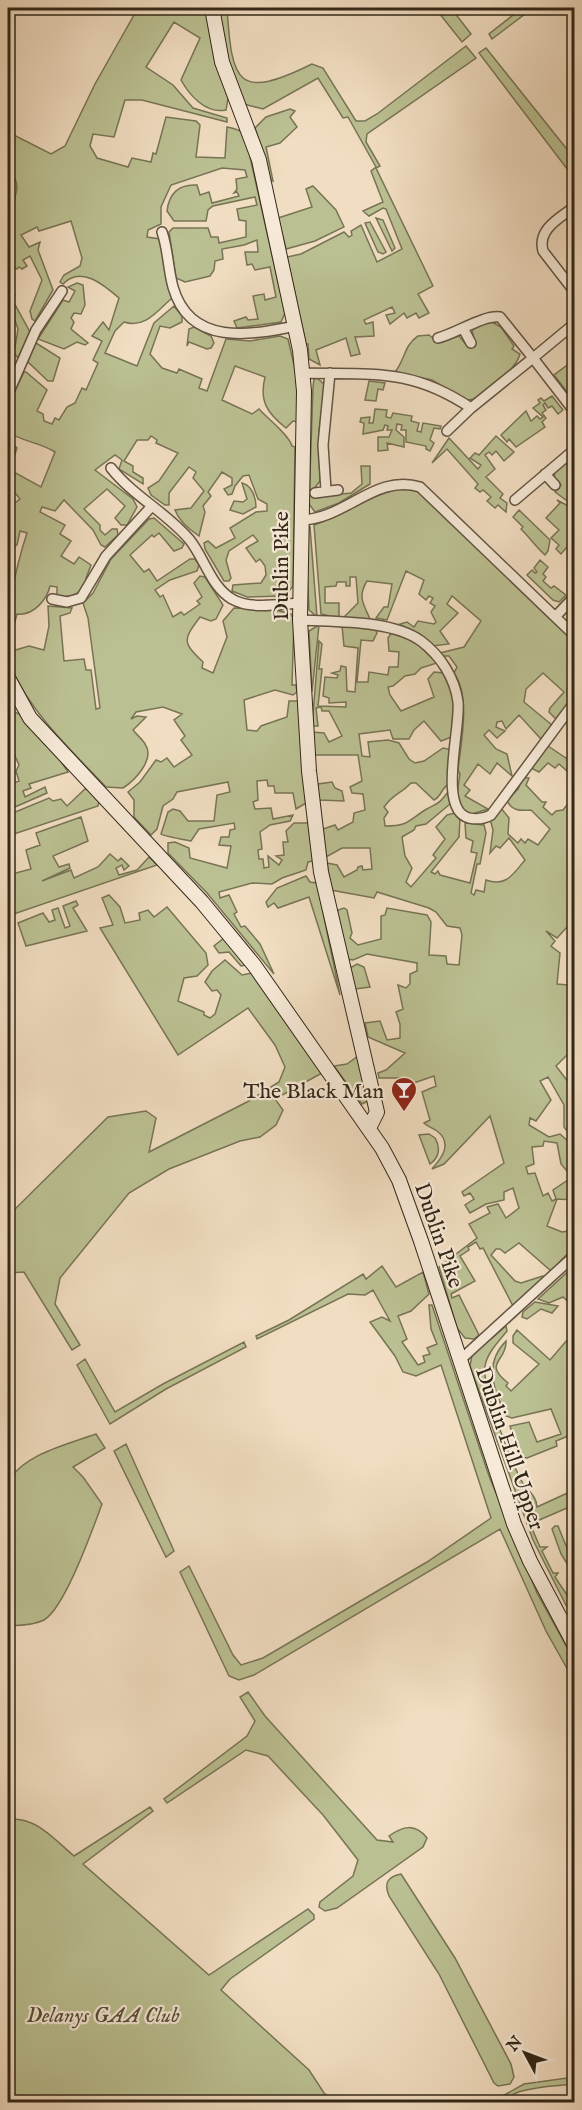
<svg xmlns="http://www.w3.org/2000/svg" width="582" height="2110" font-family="'IM FELL English',serif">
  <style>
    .green { fill: #bbc092; stroke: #777455; stroke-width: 1.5 }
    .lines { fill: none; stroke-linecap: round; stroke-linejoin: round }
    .street-casing { stroke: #625442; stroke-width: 12 }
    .secondary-casing { stroke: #332718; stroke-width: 16 }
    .street { stroke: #f6e9d7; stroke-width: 9 }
    .secondary { stroke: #f6e9d7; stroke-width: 14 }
    .labels { text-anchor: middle; stroke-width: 4.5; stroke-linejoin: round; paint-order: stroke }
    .street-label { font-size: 22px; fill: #332718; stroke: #f6e9d7 }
    .poi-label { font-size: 22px; fill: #332718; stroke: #f6e9d7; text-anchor: end }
    .park-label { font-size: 22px; font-style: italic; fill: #554d36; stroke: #f6e9d7 }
  </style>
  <rect width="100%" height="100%" fill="#f1ddc1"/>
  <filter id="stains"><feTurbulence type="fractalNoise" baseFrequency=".00333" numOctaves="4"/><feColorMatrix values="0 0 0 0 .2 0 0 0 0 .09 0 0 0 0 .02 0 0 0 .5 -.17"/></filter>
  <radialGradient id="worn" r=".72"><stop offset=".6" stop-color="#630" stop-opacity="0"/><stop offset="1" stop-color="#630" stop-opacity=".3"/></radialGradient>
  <path class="green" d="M138,8H206L228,98L226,110C206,114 190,96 181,80L200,38L174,22L146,67L173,85L193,108L227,118V122L142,100H125L114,137L93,134L90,146L97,158L128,167L132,158L151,162L153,153L156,154L166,117L196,121L200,125L196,157L225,158L227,127C248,131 246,136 253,156L250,157L285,313L281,322L237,328L234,321L246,317L248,320L258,319L253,296L264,294L265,300L276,297L270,267L255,270L252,264L247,265L245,252H258L257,240L244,245L222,249L223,259L215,261L214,270L210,276L185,282L176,278L169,232L173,228H208L211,237H218L219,243L246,237V221L239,220L237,209L257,205L255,197L213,206L208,210L206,221H174L167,211C169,194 178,184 197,185L200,195L209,192L212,203L239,196L237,192L234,193L237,189L236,179L247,177L245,170L222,168L171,185L161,207V224L148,230L147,237L160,239L172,298C157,311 145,329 124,322L115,331L105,353L137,366L154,323L174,306L182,316V322L170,328L160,326L150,354L162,368L177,373L179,369L202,379L199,388L207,391L226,339L250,341L280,336L288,339L295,369H298V422L293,421L286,428C267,413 259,401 265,377L235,366L222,400L252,414L259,409C268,419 289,435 292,446L295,447L293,586L285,596L247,597L232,591L233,585L261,583L266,575L265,566L260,559L256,562L246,548L258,541L253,535L229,551L226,560L231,578L229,581H224L205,549L204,543L208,541L216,548L235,538L230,528L256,512L267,511V504L258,499L249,475L243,476L235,486L232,494L228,495L224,489L232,485V478L222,472L208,492L211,496L203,506L205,512L199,536C190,530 179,521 175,510L191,508L204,491L193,478L196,472L189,467L169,493V505H165L151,495L148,488L159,481L178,453L156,443L157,440L151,436L148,440H137L124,461L133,466V472L143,478V484L119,469L122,460L115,455L95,470L133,499L137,507L127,525H121L115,518L125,506L107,489L84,509L100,525V530L105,535L112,529H117L118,535L105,547L101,545L93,530L64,500L55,511L42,507L40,512L65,525L60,534L71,541L61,556L74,564L79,557L91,565L86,578L89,579C81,593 73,599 57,596V587L50,586C47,599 34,616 17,614L9,644L12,651L29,646L44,650L49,626L48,606L72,608L70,613L60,616L64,661L84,659L86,670H91L96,709L100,708L88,618L83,603L93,593L111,559L149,519L154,518L184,544L182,548L174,551L159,533L154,537L152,535L130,555L144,572L149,569L157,581L190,559H195L199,565L197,571L170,580L155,590L160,597L163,595L173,617L181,612L184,615L200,604L197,601L202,597L194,583L200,576L205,577L223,605L216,619L211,621L200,617C183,640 182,642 203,662L202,668L213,673L227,637L223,621L234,608L276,610L291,614L294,619L292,685H296L297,692L293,695L275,690L244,700L247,730L257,731L261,726L287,717L289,701H298L306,803L296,809L293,793H275L274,786H268L267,780L257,781L258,800L253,802L255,809L271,808L273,819L293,815L290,821L270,825L260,832L262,849L258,850L259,859H263L264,868L269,867L268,856L279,865L282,860L276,856L284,855L283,842H288L286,831L294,823H309L313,861L308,862L306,870L282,878L272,884L252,883L219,892L220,898L229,895L237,912L234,914L241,927L245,926L260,944L274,974L207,893L168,853V843L175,842L189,848L190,858L227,868L231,846L219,845L221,837H229L230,830L235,829L234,823L199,829L191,841C186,840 163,836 161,834L168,812L173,809L180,811L188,821H214L217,795L230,792L228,782L177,792L173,799L163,806L157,829L151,835L134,817V800L128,792L140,782L156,760L161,762L167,758L174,767L192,755L181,740L185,736L174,720L182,714L163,707L136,712L131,719L137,716L146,717L133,730C137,735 143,740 145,744C156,759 134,781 123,788L106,787C71,750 26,709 8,659C0,632 18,560 27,533L20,531L17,545L8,549V508L20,499L12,489L9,491L8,489V440L17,448L10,470L41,487L55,452C39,442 23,442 8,432V417L13,410L9,403L24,372H26L47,390L37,411L43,414L44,421L52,424L55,418L59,420L67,407L75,403L82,388L86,390L98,363L93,360L102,341L92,336L103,322L109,330L119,298C104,285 81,265 63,284L60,282L64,275L80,266L82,258L71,221L39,231L37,227L21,235L29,247L40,242L38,250L53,290L35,321L32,319L30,311L42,280L30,256L23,260L27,266L22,269L19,267L17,269L8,262C8,248 5,232 8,219C10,203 27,184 8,172V132L51,154L65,146L95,84Z
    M217,8H227C232,83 237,101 312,64L323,68L356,121H365L377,114L466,46L476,58L367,134L366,142L380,166L376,168L433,286L418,294L429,313L419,318L416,313L407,318L404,313L390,324L386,315L395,313L392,307L364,320L366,324L373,322L374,336L355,337L360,354L351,356L346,338L316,350L320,365L309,359L308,344H306L287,257L301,254L344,232L349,237L352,235L351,231L361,225L377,262L402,249L386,209L383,208L369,216L363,211L383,202L371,171L376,167L348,117L343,118L318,78L263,109L244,104L227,67Z
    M435,8H451L471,34L462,42Z
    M522,8H533L492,39L489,34Z
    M486,48L574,158V178L479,53Z
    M290,109L295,111L290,117L297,127L280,143L266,147L273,181L269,178L255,128L266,117Z
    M313,186L336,210L344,227L315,241L286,249L278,218L312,207L306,189Z
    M376,218L383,220L395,248L392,251Z
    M370,222L386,252L383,254L378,252L365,223Z
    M8,279L14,284L10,290L15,295L12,299L30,332L18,358L14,353L18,329L8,300Z
    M77,283L83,285L85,305L81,314L74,313L71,318L74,322L71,329L88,343L85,345L77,342L64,349L38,339L63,300L69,302L75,291L68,287Z
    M490,321L501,327L514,346L512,349L520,354C515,372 489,387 474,399L466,400L432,380L395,372C405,360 404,345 418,336L429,335L438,342L459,336L468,347L475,343L472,330Z
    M194,327L211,336L214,343L211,348L207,349L189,342L187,346L189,329Z
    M36,343L60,358L53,381H48L27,361Z
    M574,360V401L554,375Z
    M317,378L325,385L319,431L320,481L313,490L315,497L351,493L362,484L361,466H370V484L339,503L315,512L309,504L313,387L314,379Z
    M369,381L385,383L383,390L378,389L376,401L365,400Z
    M552,396L563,410L558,414L552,406L548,408L545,403L543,405L546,410L542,413L546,418L542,422L545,427L516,447L509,439L507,442L501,435L526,411L531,421L537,416L540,419L543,417L533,408L540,403L538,400L541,398L544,401Z
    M375,409L387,410L386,417L391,418L393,413L412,416L411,421L419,423L417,431L421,432L423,423L441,426L440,429L434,428L430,440L434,443L430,451L426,449V446L406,442V430H401L402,425L397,424L396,430L404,437V447L387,443L388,450L378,451V437H389L392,430H387L388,426L385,425L383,430L363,434L364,423L360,422L361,418L370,417L369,423H373Z
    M496,436L514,452L504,461L496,451L492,455L489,452L485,455L495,469L486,477L503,494L500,498L507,503L506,512L498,505L495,508L487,501L491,497L483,490L480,492L475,488L478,484L447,449L432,463L449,438L478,469L481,465L470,458L475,453L479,455Z
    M574,455V506L555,492L561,485L554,477L555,471Z
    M242,483C252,485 256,498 256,507L243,514L230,510L234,501L243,502L247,499Z
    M408,488L419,492L446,516L574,640V681L567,688L568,703L556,719L549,712L550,708L564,692L543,673L526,689L524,702L552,725L541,739L519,715L506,729L502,721L497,722L496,727L505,731L497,738L489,730L484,735L496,749L507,754L512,776L497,763L490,774L478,764L464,785L470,790L465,796L488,809L472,814L465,811C454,799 458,789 460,774L458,770C461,742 471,698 454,673L457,667L449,656H443L440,653L464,647L481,621L452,596L447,604L458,613L440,631L449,644L432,646L400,624L407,622L414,627L418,621L434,624L436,622L431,612L435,606L430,603L433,598L429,596L426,600L419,594L424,580L406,571L387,620L376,618L384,607H388L392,584L367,581C357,597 364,605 370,619L343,618L358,603L356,577H350V586H346V582H337L336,586L325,587V603H339V618L321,614L314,525C348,514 372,491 408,488Z
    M557,500L574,509V539L561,554L556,549L559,545L551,538L559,530L546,518L560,503Z
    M519,510L550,540L548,551L545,555C535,546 531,539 521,529L523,527L513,517Z
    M310,527L317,617L309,610L305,530Z
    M540,560L548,567L543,574L546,577L543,581L551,588L554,586L566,595L559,602L553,600L527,575L532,570L535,573L537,572L534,568Z
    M319,625L312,692L309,631Z
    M342,626H374L377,633L373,641L361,640L357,682H368L369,672L388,675L389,667H398L399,652L389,651L388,638L392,632L411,638L437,663L421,668L415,674L405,676L393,686L388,687L390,695L401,711L434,697L428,679L434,672L444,673L447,676L455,702L454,736L441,741L424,721L414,730L409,739H393L390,730L359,734L362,756L370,757L368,742L388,740L399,743L409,759L415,763L424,761L443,748L453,750L449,784C441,788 442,796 434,800L416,783H411C400,795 395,792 384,807L388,812L384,818L385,826C408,826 408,821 425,810C439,802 437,806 448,792L450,804L426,824L416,826L414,830L402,837L405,856L412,868L406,882L411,887L436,858L433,855L445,839L436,827L447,815L455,813L460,818L459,837L431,872L435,874L438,871L440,875L470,883L477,853L471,852L473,841L466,838L465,823L484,825L486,833L480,864H477L471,893L474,895L476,890L484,892L486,880C507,887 513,874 525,860L509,838L500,848L496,846L490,853L493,830L490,819L501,808L509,818L508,834L518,843L521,839L525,843L528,839L538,845L550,829L531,810C520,811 511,811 507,800L518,789L523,777L529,778L526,785L542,802H546L543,807L552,815L556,811L563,810L574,796V931L568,926L557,938L546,931L555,941L551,946L560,953L557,984L568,985L574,977V1048L556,1066L569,1083L574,1081L572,1118L574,1140L564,1127V1105L548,1077L540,1081L551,1100L536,1121L530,1118L529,1125L549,1137L560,1134L570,1143L567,1146L574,1153V1167L567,1171L561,1164L557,1143L544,1141L543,1146L532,1147L534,1164L526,1167L528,1174L535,1173L543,1196L548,1193L552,1201L556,1199L553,1190L574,1176V1200L557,1199L547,1226L562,1232L568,1231L574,1217V1247L551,1271L519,1243L505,1253L500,1249H496L491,1255L515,1281L521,1283L543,1276L544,1278L513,1306L483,1248L480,1249L476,1242L468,1247L469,1250L460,1256L475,1281L451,1294L452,1298L459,1295L479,1335L474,1339L465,1338L457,1328L439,1267L477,1238L469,1224L490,1213L487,1207L498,1204L506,1218L519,1208L513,1188L504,1192V1200L486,1204L470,1213L465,1205L474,1199L470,1193L464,1196L462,1192L504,1163L490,1116L444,1164L432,1169C440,1160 454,1144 437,1131C433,1128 428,1127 424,1123L430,1120L422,1092L436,1086L434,1076L411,1084L401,1078H379L378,1073L386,1070L405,1053L368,1037L365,1023L380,1021L387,1040L400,1038V1024L396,1012L403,1009L398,985L406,988L410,984V974L417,971V963L367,954L353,960L347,959L337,914L338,910L344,908L347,910L352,933L350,938L358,945L381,939V916L385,915L387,908L427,915L431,922L429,955L446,956L447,964L459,965L462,935L460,928L447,926L436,912L429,908L377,892L374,898L331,890L327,863L337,865L344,877L357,870L358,867L362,866L363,870L372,869L370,848H342L326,857L323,829L335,825L338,830L353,822L354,813L365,810L363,794L352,793L350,787L362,781L358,755H315L312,732L324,733L329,742L342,736L329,711H322L321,707L316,708L318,726H312L319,641L322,644L319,669H322L318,706L346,707V702L329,703V698L323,696L325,677L337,678L338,675L332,673L340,671L341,666L346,667L347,691L355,692L358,648L344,646Z
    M12,711C30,715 58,757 68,772L29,784L31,788L23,791L25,797L45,787L47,793L8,810V785L19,781L16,771L19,765L8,740V713Z
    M548,746L569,760L572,757L570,765L574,769V777L559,764L555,768L548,763L539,772L531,768Z
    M332,782L335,788L342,791L344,801L319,800L318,784Z
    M86,788L99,801L98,806L8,836V815L49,798L53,801L61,799L67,806Z
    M81,817L88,841L53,856L59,867L69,864L70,868L42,881L71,870L74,878L98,867L110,854L118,861L121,858L129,866L124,870L122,865L116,868L119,875L137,870L149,857L157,865L8,916V875L31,869L26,850L40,845L36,833Z
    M306,876L310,882L317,883L340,995L309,897L278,908L274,903L268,907L266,902L277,888Z
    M109,895L120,907L125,923L140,920L139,913L148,910L154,917L167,907L206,953L208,965L197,976L184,978L178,1001L204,1012V1015L210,1018L215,1014L221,995L217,990L212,991L205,982L212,971L225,960L242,975L252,973L322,1073L275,1099L283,1110L276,1125L260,1137L240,1141L169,1169L129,1193L60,1278L55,1304L80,1345L72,1350L24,1272L8,1273V1216L108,1117L146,1111L156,1118L149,1152L247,1102L279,1082L285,1067L275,1045L248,1008L178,1055L100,928L113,925L102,898Z
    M188,895L246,965L241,966L229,952L219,953L214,946L224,938Z
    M76,901L78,905L73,908L87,931L26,946L18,923L43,913L49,922L55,920L52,910L58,908L65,928L70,926L63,906Z
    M357,964L364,967L370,987L355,989L350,968Z
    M358,1056L368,1101L362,1104L334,1066L347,1064Z
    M429,1134L435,1138C441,1148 439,1158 430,1164L419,1135Z
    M382,1266L396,1287L423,1272L429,1294L411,1311L398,1316L407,1339L402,1342L418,1365L425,1362L423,1356L430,1354L427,1348L437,1344L431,1329L429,1305H432L489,1476L537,1593L574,1660V1681L546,1631L500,1529L254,1675L239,1680L229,1676L180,1572L189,1566L233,1655L241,1665L263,1658L427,1562L491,1518L441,1365L416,1376L403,1372L395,1356L370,1322L382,1317L390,1321L373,1290L365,1295L348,1294L257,1339L256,1336L289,1320L363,1274L366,1279Z
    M574,1266V1307L563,1297L549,1303L538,1299Z
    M535,1302L558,1306L552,1313L541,1309L527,1319L522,1317L523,1312Z
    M506,1326L507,1331C499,1341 487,1353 485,1366C482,1389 510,1458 521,1480C527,1491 536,1494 537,1507L574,1490V1505L530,1524L540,1547H547L542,1551L553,1573H558L555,1577L567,1595L573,1593L569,1599L574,1606V1621L533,1540L470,1366L472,1355Z
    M517,1330L550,1360L574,1332V1374L567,1377L574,1393V1436L573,1434L556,1441L557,1446L527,1458L520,1457L510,1426L529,1422L537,1442L561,1434L551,1409L512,1418L506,1416C494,1391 483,1364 506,1341C507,1362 482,1362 508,1383L506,1386L511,1391L539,1364L513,1343V1336Z
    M244,1342L246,1347L166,1389L110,1424L77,1365L85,1359L115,1412L163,1384Z
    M96,1434L105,1448L73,1467L83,1477L102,1504C93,1528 65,1608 44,1620C32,1626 20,1625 8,1626V1482C24,1454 68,1444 96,1434Z
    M126,1444L174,1551L166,1557L114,1451Z
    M555,1526H558L573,1563L571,1570L561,1554L552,1529Z
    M248,1692L265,1716L377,1840L393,1842L389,1836C403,1826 415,1823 427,1838L423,1847L337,1908L325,1911L319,1907L320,1902L353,1876L358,1860L323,1815L268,1756L246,1750L167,1803L164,1799L247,1736L255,1721L240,1697Z
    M150,1807L153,1811L83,1864L209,1975L308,1909L314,1915V1919L230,1979L221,1990L309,2070L324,2093L337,2102H328L322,2097L313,2102H8V1820C33,1814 56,1841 74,1856Z
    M401,1874L455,1958L511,2064L514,2077L510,2084L498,2086L494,2083L439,1974L389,1896C384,1883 387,1877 401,1874Z
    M574,2077V2084C557,2086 538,2086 522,2091C509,2094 506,2103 492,2102L524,2084Z"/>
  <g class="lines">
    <defs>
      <path id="street" d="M574,207C560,218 537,229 543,251L574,291
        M162,232C168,249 168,269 173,287C190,347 251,335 296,326
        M464,330L471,343
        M438,338C457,333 483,315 500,317L533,358L574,324
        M302,373C371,375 410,367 471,408
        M8,394L36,330L62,291
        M447,431L471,408L533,358L574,411
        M111,468C133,496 166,512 189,539C204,557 211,587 232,599C250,610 280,604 300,603
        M545,474L555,485
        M326,490L323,445L330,373
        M315,493L338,490
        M515,500L574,450
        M300,520C345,520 375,473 420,487L574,635
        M52,599L67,602L81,598L106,556L152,506
        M556,616L574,597
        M300,620C336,622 392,620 421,641C440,655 455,678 458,702C461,728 437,810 469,818C478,820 484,819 491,815L574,703
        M459,1361L574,1256"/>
      <path id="secondary" d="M212,8L222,62L259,160L300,350L304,391L300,620L309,771L321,872L377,1112L369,1128
        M8,678L30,718L202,902L254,965L382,1148L399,1180L421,1241L514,1524L530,1561L574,1644"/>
    </defs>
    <use href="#street" class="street-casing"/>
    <use href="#secondary" class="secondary-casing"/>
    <use href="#street" class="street"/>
    <use href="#secondary" class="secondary"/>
  </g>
  <defs>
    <symbol id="bar-pin" viewBox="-11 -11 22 30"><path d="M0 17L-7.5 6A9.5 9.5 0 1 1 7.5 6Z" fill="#8f2418" stroke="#f6e9d7"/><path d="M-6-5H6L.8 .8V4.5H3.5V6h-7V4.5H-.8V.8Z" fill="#fff"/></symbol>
  </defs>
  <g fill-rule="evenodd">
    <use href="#bar-pin" x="389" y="1075" width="30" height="40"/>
  </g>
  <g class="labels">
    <g class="street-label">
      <text transform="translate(280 566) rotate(-90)" y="8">Dublin Pike</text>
      <text transform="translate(440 1235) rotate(71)" y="8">Dublin Pike</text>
      <text transform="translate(511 1448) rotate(71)" y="8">Dublin Hill Upper</text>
    </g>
    <g class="poi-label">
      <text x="384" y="1098">The Black Man</text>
    </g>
    <g class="park-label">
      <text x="103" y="2022">Delanys GAA Club</text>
    </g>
  </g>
  <rect width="582" height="2110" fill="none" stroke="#f1ddc1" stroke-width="30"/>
  <rect x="9" y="9" width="564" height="2092" fill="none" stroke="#332718" stroke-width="3"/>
  <rect x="15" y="15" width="552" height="2080" fill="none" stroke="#332718" stroke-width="1.5"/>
  <g transform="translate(525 2053) rotate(311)" stroke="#f6e9d7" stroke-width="4.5" paint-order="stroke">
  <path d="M0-4.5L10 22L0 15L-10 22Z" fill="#332718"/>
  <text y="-9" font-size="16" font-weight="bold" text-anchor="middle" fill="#332718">N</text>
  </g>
  <rect width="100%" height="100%" filter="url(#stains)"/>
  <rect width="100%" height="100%" fill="url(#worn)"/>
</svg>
